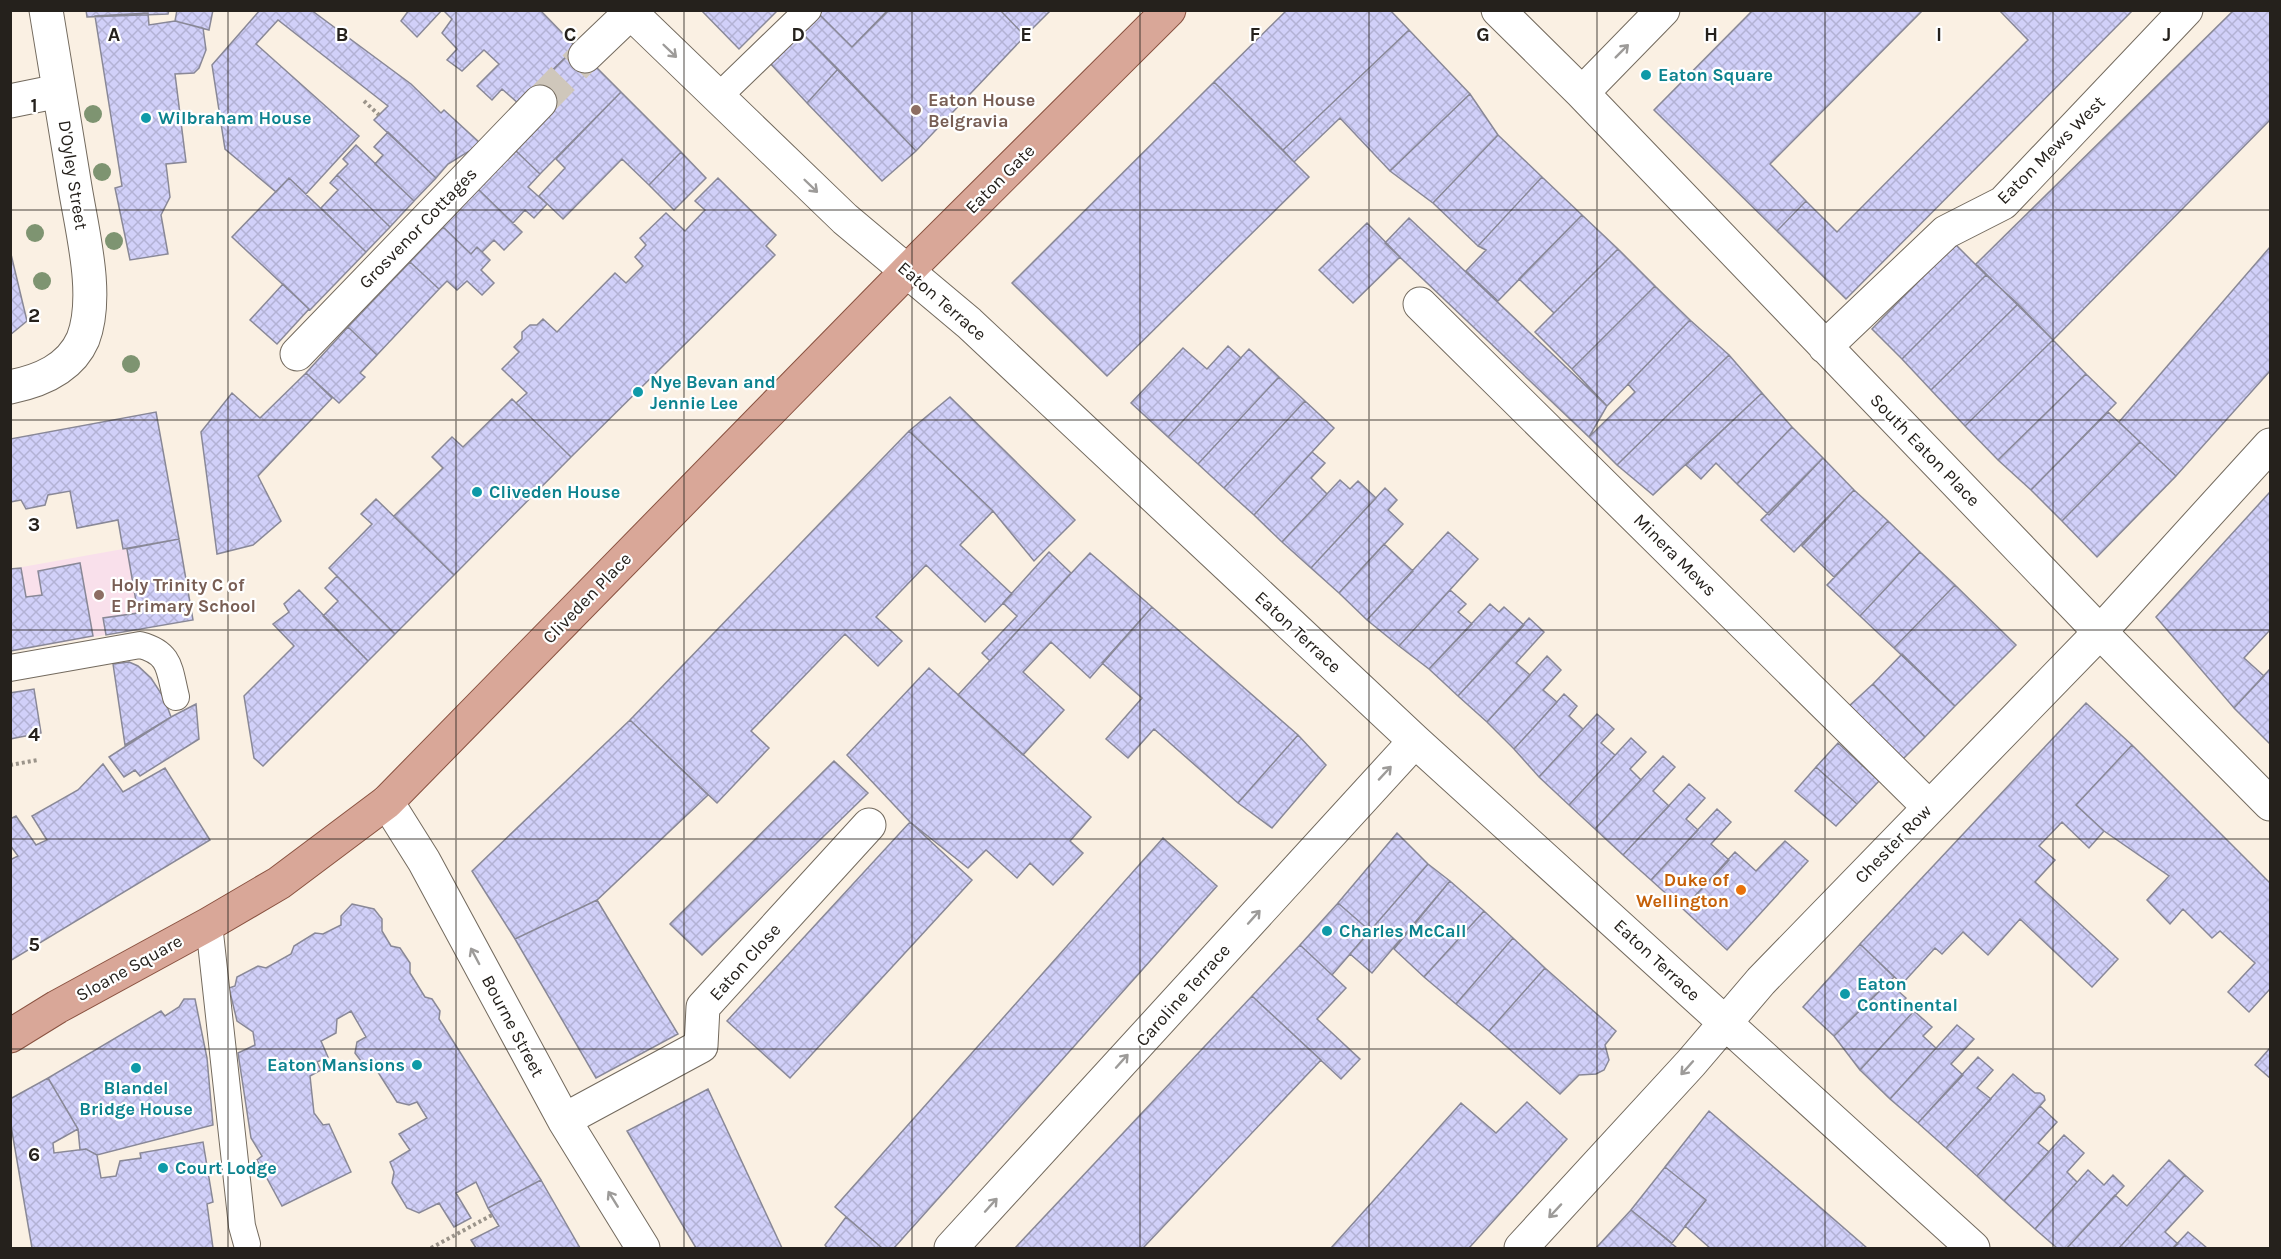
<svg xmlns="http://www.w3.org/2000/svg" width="2281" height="1259" font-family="Karla,sans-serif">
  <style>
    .education { fill: #f9e0eb }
    .building { fill: url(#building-cross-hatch); stroke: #898897; stroke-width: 1.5 }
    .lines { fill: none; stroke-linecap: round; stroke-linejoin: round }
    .minor-tunnel { stroke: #cfc7bb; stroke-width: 33; stroke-dasharray: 33 16; stroke-linecap: butt }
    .service-casing { stroke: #736a5e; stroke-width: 28 }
    .minor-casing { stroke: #736a5e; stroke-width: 35 }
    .primary-casing { stroke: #8a5240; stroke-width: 35 }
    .path { stroke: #9b948a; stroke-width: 4; stroke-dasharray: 3 3; stroke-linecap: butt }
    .service { stroke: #fff; stroke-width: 26 }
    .minor { stroke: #fff; stroke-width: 33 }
    .primary { stroke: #d9a798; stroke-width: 33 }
    .tree { fill: #7e9471 }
    .oneway { stroke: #9d9b99 }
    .grid { fill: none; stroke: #25211c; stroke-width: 1.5; stroke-opacity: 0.55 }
    .culture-dot { fill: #0f9aa8; stroke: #fff; stroke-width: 2 }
    .education-dot { fill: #8d6e63; stroke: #fff; stroke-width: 2 }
    .food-dot { fill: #e8710a; stroke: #fff; stroke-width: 2 }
    .labels { text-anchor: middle; stroke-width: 4.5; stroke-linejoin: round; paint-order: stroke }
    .culture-label { font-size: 18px; font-weight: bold; fill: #0d838f; stroke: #fff; text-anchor: start }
    .education-label { font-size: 18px; font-weight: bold; fill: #785e54; stroke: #fff; text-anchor: start }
    .street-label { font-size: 18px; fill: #25211c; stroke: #fff }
    .food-label { font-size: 18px; font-weight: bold; fill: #c56008; stroke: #fff; text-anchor: end }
    .grid-label { font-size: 20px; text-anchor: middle; font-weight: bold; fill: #25211c; stroke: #fff; stroke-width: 4.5; stroke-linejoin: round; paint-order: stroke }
  </style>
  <defs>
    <pattern id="building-cross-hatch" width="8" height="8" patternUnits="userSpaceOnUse" patternTransform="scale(1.5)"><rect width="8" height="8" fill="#d1d0f9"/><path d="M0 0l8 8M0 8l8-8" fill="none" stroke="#b3b2d5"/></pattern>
  </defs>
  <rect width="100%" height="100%" fill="#faf0e3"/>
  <path class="education" d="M179,539L193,620L11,651V569Z"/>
  <path class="building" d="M86,10H169L168,14L87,17Z
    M177,10H213L209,30L175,21Z
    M260,10H311L411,84L441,113L444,110L481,144L448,164L436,178L374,120L388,106L278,20L256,44L359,136L306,194L289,178L276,192L225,149L212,65Z
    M409,10H442L417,37L401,21Z
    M443,10H540L576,47L519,104L502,89L492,100L477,86L499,64L484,50L462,71L447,60L457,49L442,33L452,19Z
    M701,10H778L739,49Z
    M823,10H886L887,12L852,47L819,14Z
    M888,10H1000L1025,36L916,151L801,32L819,14L852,47Z
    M1000,10H1051L1025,36Z
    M1287,10H1390L1409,30L1283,150L1214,82Z
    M1753,10H1923L1770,164L1806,201L1777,231L1654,110Z
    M1999,10H2133L1846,299L1777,231L1806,201L1837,232L2028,40Z
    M2234,10H2270V120L2053,340L1976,264Z
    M148,13L149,25L175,21L203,28L206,50L199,68L194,73L175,74L186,162L166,164L170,197L161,215L168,254L130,260L115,188L122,186L95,16Z
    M1409,30L1470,94L1390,171L1340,118L1294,162L1283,150Z
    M801,32L838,69L807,103L768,61Z
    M576,47L621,92L540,174L515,150L530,92Z
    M838,69L916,151L882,181L807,103Z
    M1214,82L1309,177L1107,376L1012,283Z
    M621,92L681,152L649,185L622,159L563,219L539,196L565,168L556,159Z
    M1470,94L1498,135L1433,203L1390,171Z
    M388,132L436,178L414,201L375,164L383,155L374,147Z
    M1498,135L1542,177L1478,246L1433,203Z
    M356,145L414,201L390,227L337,175L348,164L343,159Z
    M515,150L540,174L528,187L547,204L534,218L525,210L513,223L478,189Z
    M681,152L706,178L674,210L649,185Z
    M337,175L390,227L366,252L321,208L338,190L330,183Z
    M1542,177L1582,215L1498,301L1466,271L1486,250L1478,246Z
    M289,178L366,252L310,310L232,237Z
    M718,178L776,235L766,246L775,255L571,457L516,403L527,393L502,369L519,352L514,347L522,339V332L530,325H537L543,319L557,332L615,273L626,283L643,266L635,257L646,245L640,238L666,213L685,231L705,210L695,201Z
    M478,189L522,232L504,250L494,240L482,252L477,247L471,254L443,227Z
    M1582,215L1618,249L1554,313L1519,279Z
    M1409,218L1607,406L1589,437L1385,243Z
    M1367,223L1400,257L1353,303L1319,270Z
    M443,227L471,254L477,247L490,260L481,270L494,283L482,295L467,281L457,290L447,281L439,289L410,262Z
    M1955,244L1986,275L1902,359L1872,329Z
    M2270,247V371L2176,476L2119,422Z
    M1618,249L1655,286L1572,369L1535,332Z
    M10,250L27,321L10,335Z
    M410,262L439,289L377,355L348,327Z
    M1986,275L2018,304L1931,390L1902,359Z
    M283,284L309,309L277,344L250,320Z
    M1655,286L1690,320L1607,406L1572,369Z
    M2018,304L2053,340L1965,426L1931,390Z
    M1690,320L1729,355L1617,465L1589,437L1635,392L1628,384Z
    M348,327L377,355L360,373L365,377L339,403L306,373Z
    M2053,340L2086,374L1998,460L1965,426Z
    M1228,346L1241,358L1168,437L1131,403L1183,348L1207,369Z
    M1249,349L1279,377L1198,464L1168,437Z
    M1729,355L1762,393L1653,495L1617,465Z
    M306,373L332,398L258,476L281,521L253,545L217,554L201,432L232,393L260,418Z
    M2086,374L2116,403L2031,490L1998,460Z
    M1279,377L1305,401L1224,488L1198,464Z
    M1762,393L1792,427L1737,484L1716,463L1701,479L1686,465Z
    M950,397L1075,520L1034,561L993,511L909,431Z
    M512,399L571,457L454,575L394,516L443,468L432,457L452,437L463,447Z
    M1305,401L1334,428L1254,515L1224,488Z
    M156,412L179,539L123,549L118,520L77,528L70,491L48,495L45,505L26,509L21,500L10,502V439Z
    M2108,412L2140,442L2062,521L2031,490Z
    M1792,427L1823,458L1769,515L1737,484Z
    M909,431L993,511L960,545L1012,594L985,622L926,565L876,617L902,641L878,666L845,634L751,731L769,748L717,803L630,720Z
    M2140,442L2176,476L2097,557L2062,521Z
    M1312,452L1325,463L1311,478L1327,494L1282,542L1254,515Z
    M1823,458L1854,490L1794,552L1761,520Z
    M1340,480L1350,489L1358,481L1376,498L1311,568L1282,542Z
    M1385,488L1397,500L1388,510L1403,524L1339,593L1311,568Z
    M1854,490L1888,521L1834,577L1802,546Z
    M2270,492V630L2244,658L2264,676L2234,708L2156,617Z
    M376,499L454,575L395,634L329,568L372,524L361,514Z
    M1888,521L1920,552L1860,616L1827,585Z
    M1448,532L1478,559L1399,646L1367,620Z
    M179,539L193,620L106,635L103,618L138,613L127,549Z
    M1384,544L1413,571L1367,620L1339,593Z
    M1049,552L1071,573L990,661L982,653L1017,616L1003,603Z
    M1920,552L1955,585L1894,648L1860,616Z
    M1090,553L1152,607L1090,678L1051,642L1023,672L1064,710L1023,755L958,695Z
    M80,563L93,636L10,651V569L21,568L26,597L42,595L38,571Z
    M337,576L395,634L368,661L323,616L338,601L325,588Z
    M1955,585L2016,645L1955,706L1894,648Z
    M299,590L368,661L263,766L254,758L244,696L294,646L273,624L289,612L284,604Z
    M1450,590L1466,604L1458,612L1472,624L1429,669L1399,646Z
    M1490,604L1499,612L1504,607L1524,625L1458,696L1429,669Z
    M1152,607L1298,735L1238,803L1154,729L1128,758L1106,739L1142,698L1102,663Z
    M1529,618L1544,632L1516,663L1530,675L1487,722L1458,696Z
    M1902,654L1955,706L1925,737L1873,684Z
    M1547,656L1561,670L1543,690L1557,702L1514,749L1487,722Z
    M129,662L138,666L151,678L164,698L171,717L125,745L113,664Z
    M929,668L1091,817L1070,841L1083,853L1053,885L1030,863L1017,878L986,850L968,868L910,822L847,755Z
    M2270,669V744L2234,708Z
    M1873,684L1925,737L1902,760L1848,707Z
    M34,689L41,733L10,739V693Z
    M1564,694L1577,706L1569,716L1583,729L1539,777L1514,749Z
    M2086,703L2132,745L2076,805L2104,831L2089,848L2062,822L2039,846L2055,860L2035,882L2118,959L2092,987L2020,919L1988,955L1963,932L1942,954L1935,948L1902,984L1860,944Z
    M196,704L199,739L140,776L135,770L124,777L109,757L171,717Z
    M1597,714L1614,729L1601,743L1615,755L1569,805L1539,777Z
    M630,720L708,795L597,900L515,939L472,871Z
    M1298,735L1326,765L1272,828L1238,803Z
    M1631,738L1646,752L1630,769L1641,780L1595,829L1569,805Z
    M1838,743L1879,781L1857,804L1816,767Z
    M2132,745L2270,883V989L2249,1012L2228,992L2255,963L2220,931L2212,938L2183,909L2170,924L2147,900L2169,876L2104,831L2076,805Z
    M1663,756L1675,767L1653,791L1669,806L1623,855L1595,829Z
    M834,761L868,793L702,955L670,924Z
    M103,764L123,792L165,768L210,840L10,961V860L18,856L10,845V819L16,816L36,845L47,840L32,816L78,790Z
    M1816,767L1857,804L1836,826L1795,791Z
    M1689,784L1705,798L1686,819L1698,830L1651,880L1623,855Z
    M1717,809L1731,822L1711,844L1729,860L1683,909L1651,880Z
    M910,822L972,880L790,1078L727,1021Z
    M1397,833L1428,864L1370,931L1338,903Z
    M1163,838L1217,886L894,1248H882L835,1207Z
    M1785,841L1808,861L1727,950L1683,909L1735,852L1756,871Z
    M1428,864L1450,881L1372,973L1350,954Z
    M1450,881L1484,911L1424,977L1394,949Z
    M597,900L678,1034L596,1078L515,939Z
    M1338,903L1370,931L1332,975L1300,945Z
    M352,904L374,909L382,919V931L391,946L400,948L410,963V973L425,997L432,999L440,1011L439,1019L541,1180L488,1208L476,1182L456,1193L471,1218L454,1227L439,1203L419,1213L407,1208L392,1183L394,1172L390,1162L410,1150L399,1134L427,1118L417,1102L409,1105L397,1102L376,1069H367L355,1053L357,1042L366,1037L351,1011L337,1019L336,1033L321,1041L328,1057L317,1062L321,1070L310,1076L314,1113L323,1125L329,1124L351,1172L282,1206L257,1160L262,1156L251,1138L238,1053L255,1045L253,1032L237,1021L229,988L235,986L237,977L258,966L266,968L291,954L294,946L315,933L323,934L341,925V916Z
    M1484,911L1513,938L1456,1004L1424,977Z
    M1513,938L1545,968L1489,1031L1456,1004Z
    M1860,944L1894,977L1834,1036L1803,1007Z
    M1300,945L1346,988L1317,1019L1360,1059L1341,1079L1252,996Z
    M1545,968L1616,1031L1605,1045L1609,1060L1604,1070L1596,1074L1579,1075L1560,1094L1489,1031Z
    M1888,982L1906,998L1903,1002L1914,1011L1860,1070L1834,1036Z
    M1252,996L1321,1060L1143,1248H1015Z
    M184,999H195L207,1058L213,1125L97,1155L86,1149L80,1150L78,1129L48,1078L161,1011L165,1016L179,1007Z
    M1914,1011L1932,1027L1923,1036L1936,1048L1890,1099L1860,1070Z
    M1957,1025L1974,1039L1951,1064L1963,1075L1918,1123L1890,1099Z
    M2270,1048V1078L2255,1065Z
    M1978,1057L1993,1070L1977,1088L1991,1099L1946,1148L1918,1123Z
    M2013,1074L2035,1093H2040L2044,1096L2045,1100L1977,1176L1946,1148Z
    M48,1078L78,1129L53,1143L54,1153L86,1149L97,1155L101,1178L116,1176L120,1161L141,1158L140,1153L203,1142L213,1202L207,1204L213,1248H32L10,1120V1099Z
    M708,1089L782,1248H696L627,1131Z
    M1527,1102L1567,1139L1469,1248H1331L1461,1103L1496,1133Z
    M2040,1106L2057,1122L2038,1143L2049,1152L2004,1201L1977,1176Z
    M1709,1111L1867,1248H1710L1685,1226L1706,1200L1665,1167Z
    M2064,1135L2084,1153L2067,1172L2077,1182L2035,1229L2004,1201Z
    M2169,1160L2185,1175L2119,1248H2067L2115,1195L2127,1206Z
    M1665,1167L1706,1200L1672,1243L1631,1210Z
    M2088,1170L2104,1185L2113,1175L2124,1186L2067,1248H2057L2035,1229Z
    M2185,1175L2203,1191L2165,1232L2178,1244L2173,1248H2119Z
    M541,1180L580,1248H476L471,1240L499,1226L488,1208Z
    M1631,1210L1677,1248H1596Z
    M846,1217L882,1248H827L825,1245Z
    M2188,1232L2207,1248H2173Z"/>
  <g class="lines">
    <path class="minor-tunnel" d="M540,102L585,56"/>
    <defs>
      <path id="service" d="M718,97L808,10
        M10,668L140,645C171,653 169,669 176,697
        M209,924L242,1226L247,1244"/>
      <path id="minor" d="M628,10L845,219L969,323L1415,741L1973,1248
        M1498,10L1582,93L2100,632L2270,804
        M585,56L630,13
        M1582,93L1663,10
        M10,101L59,91
        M1420,304L1929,807
        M1825,347L1946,232L2003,203L2186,10
        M297,354L540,102
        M10,387C40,381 70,369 83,339C100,295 81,227 74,181C65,124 55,67 46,10
        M387,802L424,861L564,1120L643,1248
        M564,1120L701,1046L703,1007L869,825
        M951,1248L1415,741
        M1521,1248L1691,1063L1761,981L2100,632L2270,445"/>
      <path id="primary" d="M10,1036L57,1007L209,924L279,883L387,802L907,271L1169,10"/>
    </defs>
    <use href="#service" class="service-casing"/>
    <use href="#minor" class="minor-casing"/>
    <use href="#primary" class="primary-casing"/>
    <path class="path" d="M364,101L379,115
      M10,765L38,760
      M431,1248L492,1215"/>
    <use href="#service" class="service"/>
    <use href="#minor" class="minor"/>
    <use href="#primary" class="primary"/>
  </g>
  <g class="tree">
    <circle cx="93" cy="114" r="9"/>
    <circle cx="102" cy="172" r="9"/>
    <circle cx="35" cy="233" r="9"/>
    <circle cx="114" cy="241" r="9"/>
    <circle cx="42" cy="281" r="9"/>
    <circle cx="131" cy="364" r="9"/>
  </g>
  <defs><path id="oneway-shaft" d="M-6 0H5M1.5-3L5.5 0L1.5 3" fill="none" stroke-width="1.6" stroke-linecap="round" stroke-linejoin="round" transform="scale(1.5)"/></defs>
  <g class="oneway">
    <use href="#oneway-shaft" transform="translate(670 51) rotate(44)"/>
    <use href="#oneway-shaft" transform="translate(1622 51) rotate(-45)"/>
    <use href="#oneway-shaft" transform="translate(811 186) rotate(44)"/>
    <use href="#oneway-shaft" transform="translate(1385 773) rotate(-47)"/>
    <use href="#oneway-shaft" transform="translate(1254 917) rotate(-48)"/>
    <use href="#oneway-shaft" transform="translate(475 956) rotate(-118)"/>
    <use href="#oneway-shaft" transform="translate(1122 1061) rotate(-48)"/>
    <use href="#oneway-shaft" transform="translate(1687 1068) rotate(132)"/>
    <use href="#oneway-shaft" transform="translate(613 1199) rotate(-122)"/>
    <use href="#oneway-shaft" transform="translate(991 1205) rotate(-48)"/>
    <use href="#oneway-shaft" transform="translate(1555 1211) rotate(133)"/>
  </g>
  <path class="grid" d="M228,10V1248M456,10V1248M684,10V1248M912,10V1248M1140,10V1248M1369,10V1248M1597,10V1248M1825,10V1248M2053,10V1248M10,210H2270M10,420H2270M10,630H2270M10,839H2270M10,1049H2270"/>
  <g class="culture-dot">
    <circle cx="1646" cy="75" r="6"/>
    <circle cx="146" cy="118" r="6"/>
    <circle cx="638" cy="392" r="6"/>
    <circle cx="477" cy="492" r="6"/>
    <circle cx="1327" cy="931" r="6"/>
    <circle cx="1845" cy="994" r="6"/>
    <circle cx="417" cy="1065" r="6"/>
    <circle cx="136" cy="1068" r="6"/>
    <circle cx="163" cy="1168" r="6"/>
  </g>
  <g class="education-dot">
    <circle cx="916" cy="110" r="6"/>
    <circle cx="99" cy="595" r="6"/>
  </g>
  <circle class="food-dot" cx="1741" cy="890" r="6"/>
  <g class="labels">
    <g class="culture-label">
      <text x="1658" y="81">Eaton Square</text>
      <text x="158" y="124">Wilbraham House</text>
      <text x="650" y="388">Nye Bevan and<tspan x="650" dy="21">Jennie Lee</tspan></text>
      <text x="489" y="498">Cliveden House</text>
      <text x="1339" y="937">Charles McCall</text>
      <text x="1857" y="990">Eaton<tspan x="1857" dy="21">Continental</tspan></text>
      <text x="405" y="1071" text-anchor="end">Eaton Mansions</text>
      <text x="136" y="1094" text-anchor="middle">Blandel<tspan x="136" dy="21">Bridge House</tspan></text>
      <text x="175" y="1174">Court Lodge</text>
    </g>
    <g class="education-label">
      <text x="928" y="106">Eaton House<tspan x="928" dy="21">Belgravia</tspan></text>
      <text x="111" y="591">Holy Trinity C of<tspan x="111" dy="21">E Primary School</tspan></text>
    </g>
    <g class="street-label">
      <text transform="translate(2051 150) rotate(-45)" y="6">Eaton Mews West</text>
      <text transform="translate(73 175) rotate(81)" y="6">D'Oyley Street</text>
      <text transform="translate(1000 179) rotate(-45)" y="6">Eaton Gate</text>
      <text transform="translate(418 228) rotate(-46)" y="6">Grosvenor Cottages</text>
      <text transform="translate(942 301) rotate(41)" y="6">Eaton Terrace</text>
      <text transform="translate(1925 450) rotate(46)" y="6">South Eaton Place</text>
      <text transform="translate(1675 555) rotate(45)" y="6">Minera Mews</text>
      <text transform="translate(587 598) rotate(-46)" y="6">Cliveden Place</text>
      <text transform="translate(1298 632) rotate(43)" y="6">Eaton Terrace</text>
      <text transform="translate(1893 844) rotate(-46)" y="6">Chester Row</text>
      <text transform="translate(1657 960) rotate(43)" y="6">Eaton Terrace</text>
      <text transform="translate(745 962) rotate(-48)" y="6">Eaton Close</text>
      <text transform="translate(129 968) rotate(-29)" y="6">Sloane Square</text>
      <text transform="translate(1183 995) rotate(-48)" y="6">Caroline Terrace</text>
      <text transform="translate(513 1026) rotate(62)" y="6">Bourne Street</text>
    </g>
    <g class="food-label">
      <text x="1729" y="886">Duke of<tspan x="1729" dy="21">Wellington</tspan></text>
    </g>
  </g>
  <g class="grid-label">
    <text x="114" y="41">A</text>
    <text x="342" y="41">B</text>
    <text x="570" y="41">C</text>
    <text x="798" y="41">D</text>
    <text x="1026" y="41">E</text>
    <text x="1255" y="41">F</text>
    <text x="1483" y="41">G</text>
    <text x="1711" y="41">H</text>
    <text x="1939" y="41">I</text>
    <text x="2167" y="41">J</text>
    <text x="34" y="112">1</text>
    <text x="34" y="322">2</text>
    <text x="34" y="531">3</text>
    <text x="34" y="741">4</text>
    <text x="34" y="951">5</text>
    <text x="34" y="1161">6</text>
  </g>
  <rect width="2281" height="1259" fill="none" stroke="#25211c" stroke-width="24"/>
</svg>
